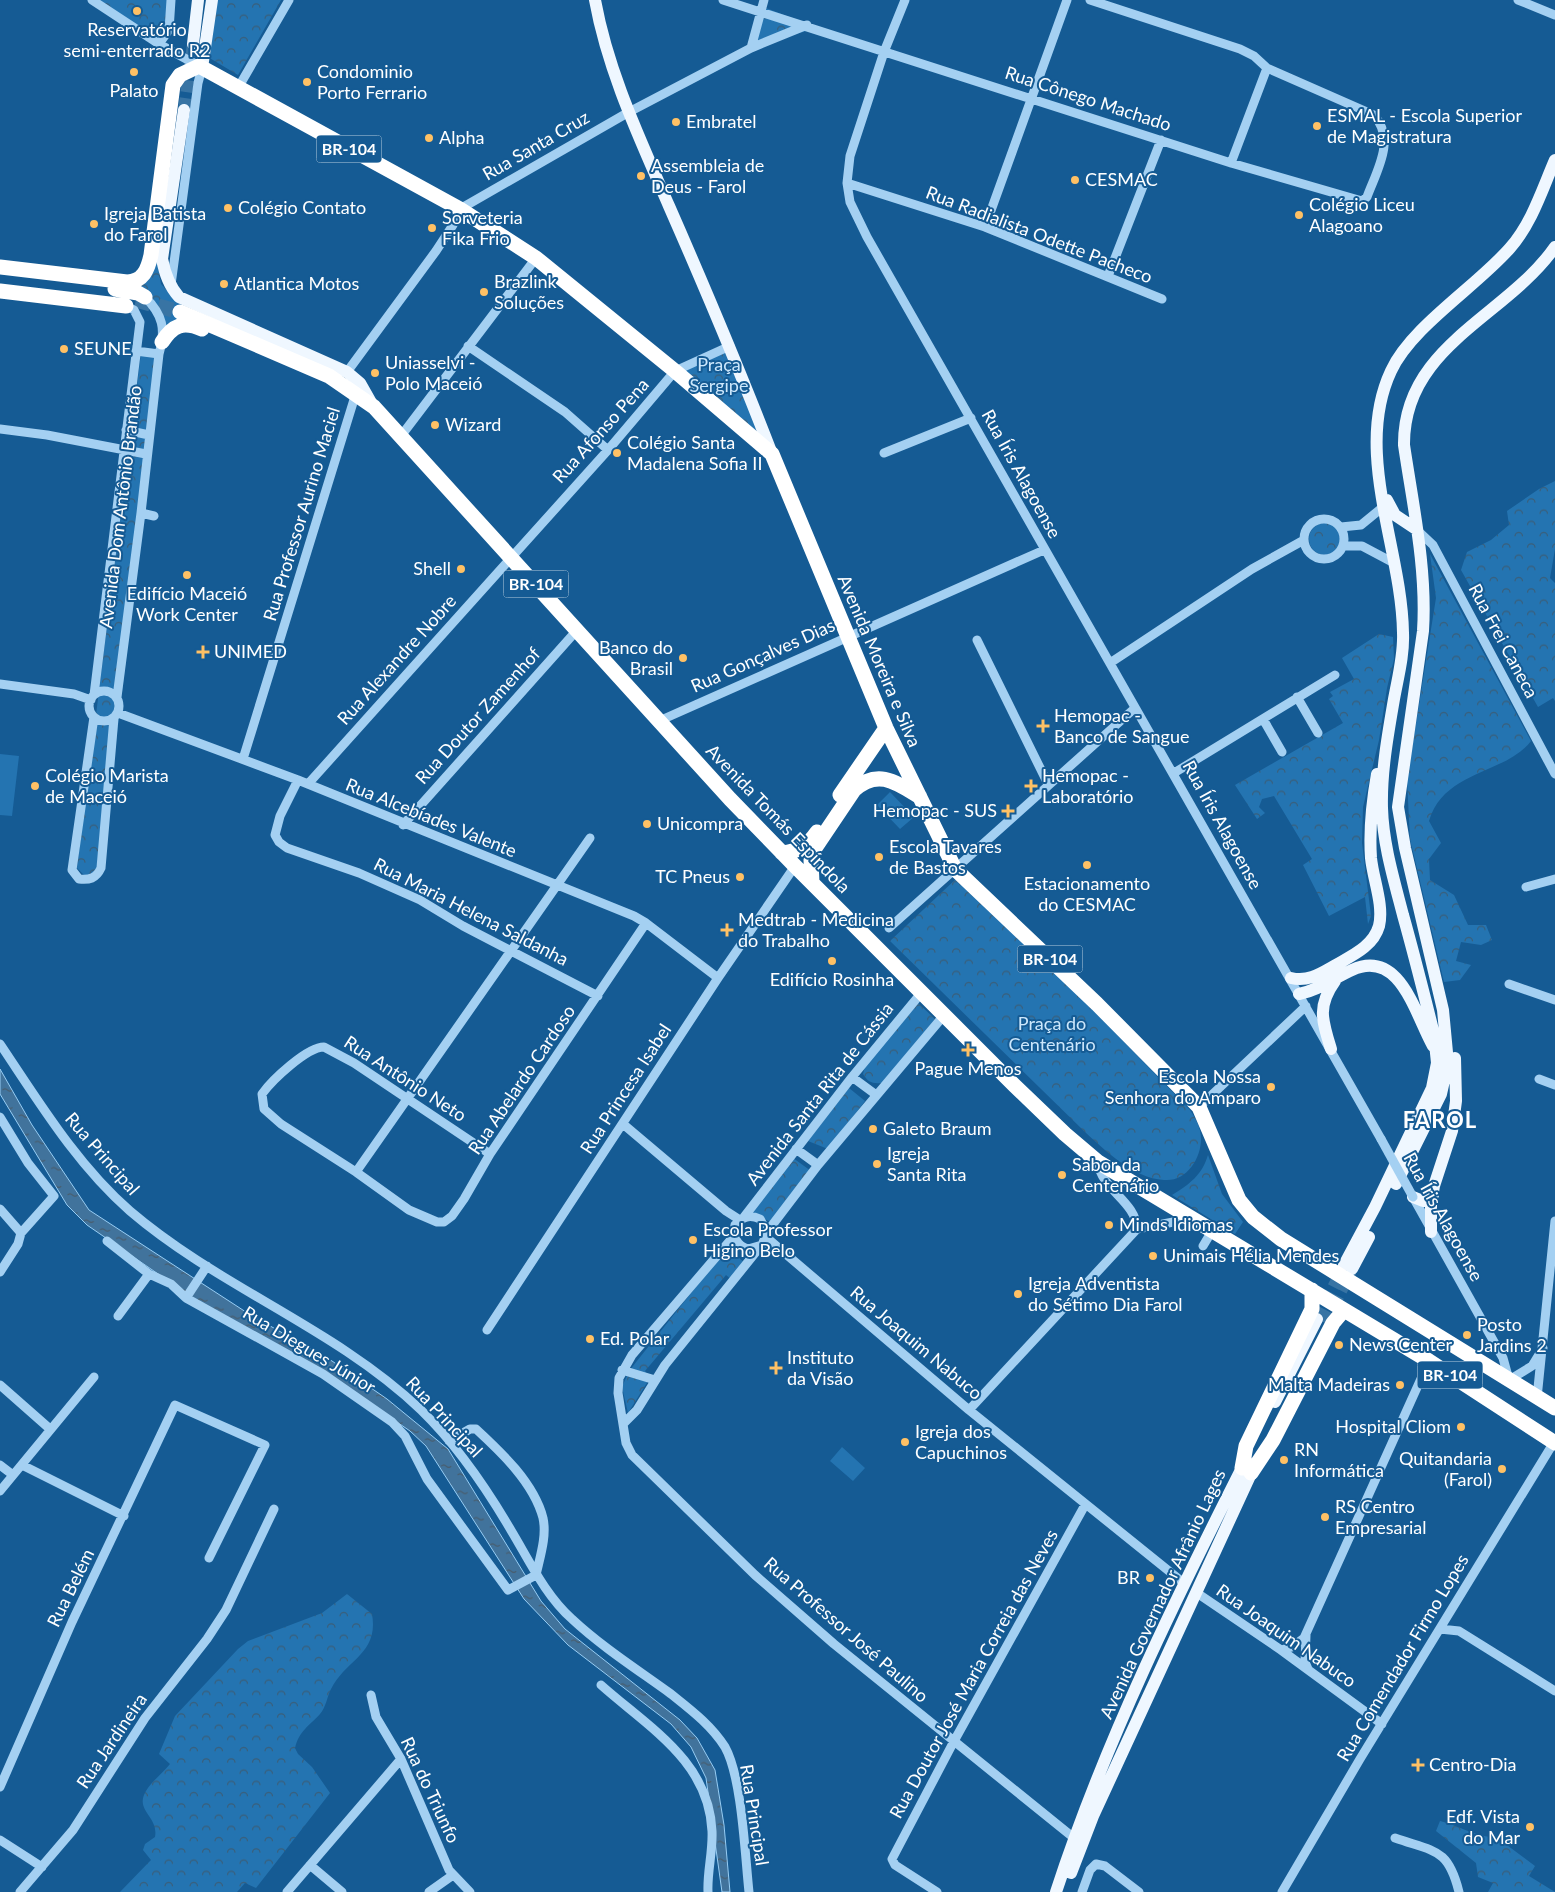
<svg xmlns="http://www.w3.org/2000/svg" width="1555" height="1892" font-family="Lato,sans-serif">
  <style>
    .forest { fill: url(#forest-crowns) }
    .pitch { fill: #2474b1 }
    .water { fill: url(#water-ripples); stroke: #97cdf4 }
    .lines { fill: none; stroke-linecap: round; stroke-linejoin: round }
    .major-tunnel { stroke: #3874a4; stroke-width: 12; stroke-dasharray: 12 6; stroke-linecap: butt }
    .highway-tunnel { stroke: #3874a4; stroke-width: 15; stroke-dasharray: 15 8; stroke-linecap: butt }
    .minor { stroke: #a4d0f2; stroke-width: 9 }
    .major { stroke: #eff7ff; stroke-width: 12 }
    .highway { stroke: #fff; stroke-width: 15 }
    .minor-bridge { stroke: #a4d0f2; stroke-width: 9 }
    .poi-dot { fill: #ffc165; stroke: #155b94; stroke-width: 2 }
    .labels { text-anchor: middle; stroke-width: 4; stroke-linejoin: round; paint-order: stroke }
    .shield { fill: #155b94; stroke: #b9cedf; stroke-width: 1 }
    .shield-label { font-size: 16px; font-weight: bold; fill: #fff }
    .poi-label { font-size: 18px; fill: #fff; stroke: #155b94; text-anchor: start }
    .street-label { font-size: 18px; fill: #fff; stroke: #155b94 }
    .park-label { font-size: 18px; fill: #cce7fc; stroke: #155b94 }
    .district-label { font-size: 22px; font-weight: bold; letter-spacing: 1px; fill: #fff; stroke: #155b94 }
  </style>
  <defs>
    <pattern id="forest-crowns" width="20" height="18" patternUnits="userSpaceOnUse" patternTransform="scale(1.25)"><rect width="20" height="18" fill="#2474b1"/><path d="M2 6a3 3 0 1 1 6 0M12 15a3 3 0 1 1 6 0" fill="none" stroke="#3a5e79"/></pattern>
    <pattern id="water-ripples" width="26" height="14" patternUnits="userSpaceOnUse" patternTransform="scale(1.25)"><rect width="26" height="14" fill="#41739c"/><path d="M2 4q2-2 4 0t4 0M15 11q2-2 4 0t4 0" fill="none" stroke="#485c6c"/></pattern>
  </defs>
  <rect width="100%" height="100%" fill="#155b94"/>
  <path class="forest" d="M94,0H170L168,32L159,40Z
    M215,0H281L238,75L208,57Z
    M766,8L818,28L755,45Z
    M157,261L161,284L184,308L180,320L165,331L158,307L133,287Z
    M730,346L765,441L681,371Z
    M141,353L162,359L101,867L95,874L86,877L77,868Z
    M1555,481V549L1550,578L1555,583V701L1553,698L1538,707L1461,570L1467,552L1491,540L1509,525L1507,511L1539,489Z
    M1309 539a16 16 0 1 1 32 0a16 16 0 1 1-32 0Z
    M1430,554L1531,741C1506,774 1444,770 1429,821L1441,843L1429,859L1430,880L1454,895L1468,925H1486L1492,940L1481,945L1461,942L1456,961L1471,965L1460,980L1444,982L1410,839L1407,780L1436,598Z
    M1379,634L1393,637L1394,659L1387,688L1379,740L1363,807L1362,843L1371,916L1368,924L1365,897L1329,916L1303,865L1312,859L1274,796L1262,799L1259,807L1265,813L1257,819L1235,785L1343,723L1329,699L1333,696L1330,692L1354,679L1342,658Z
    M957,878L1090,1007L1190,1110C1196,1119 1201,1128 1201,1139C1201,1159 1186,1182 1164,1180C1133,1178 1106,1151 1085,1132L890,941Z
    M918,1003L935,1019L882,1083C872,1084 868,1082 863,1074L865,1067Z
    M849,1088L865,1101L828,1149L808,1141Z
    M1208,1155L1222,1194L1243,1222L1235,1234L1172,1195C1190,1184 1202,1175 1208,1155Z
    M793,1158L811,1171L771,1222L751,1212Z
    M727,1248L745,1263L732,1280L726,1275L645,1371L650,1378L628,1413L622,1387L629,1371Z
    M347,1594L372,1614C379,1654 346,1659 331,1689C327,1697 326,1707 320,1714C309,1726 299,1731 295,1748L298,1754L312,1767L330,1793L256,1888L245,1883L237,1892H120L151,1860L143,1850L145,1844L155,1837C159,1816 134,1811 146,1791C152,1781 163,1773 170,1764L159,1754L175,1716L238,1649L248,1641L322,1613Z
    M1440,1821C1456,1825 1476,1836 1491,1837L1492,1834L1535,1866L1529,1876L1555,1892H1488L1493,1883L1478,1877L1476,1863L1436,1831Z"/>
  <path class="pitch" d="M0,754L19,756L12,816L0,815Z
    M890,792L914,817L900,829L877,805Z
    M842,1447L865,1468L853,1481L830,1461Z"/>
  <path class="water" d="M0,1069L32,1125L89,1210L249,1314L332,1361L387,1399L448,1449L541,1601L565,1629L680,1720L697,1738L715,1770L724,1825L730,1892H722L706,1778L691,1747L671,1724L568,1645L524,1599L426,1446L410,1431L369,1403L196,1300L87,1225L67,1205L0,1094Z"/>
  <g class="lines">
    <path class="major-tunnel" d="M184,110L193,44
      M1317,1319L1343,1268
      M1325,1323L1351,1271"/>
    <path class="highway-tunnel" d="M136,300L180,312"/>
    <path class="minor" d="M92,0L159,44L199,66
      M723,0L1231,163L1362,201L1367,197C1377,170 1396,140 1374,115L1267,68L1254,56L1240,49L1090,0
      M905,0L884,52L850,156L847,183L850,202L867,237L1381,1139
      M1518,0L1555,15
      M159,44L169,30L171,0
      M751,48L764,0
      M238,88L289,0
      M1231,163L1267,68
      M847,183L985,227L1162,299
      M985,227L1067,0
      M1108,276L1161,140
      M171,285L198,83L202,68
      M468,346L565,412L608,450
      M136,351L159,354
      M347,372L436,251L453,225L460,209L629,112L751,48L807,25
      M0,429L47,435L146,454
      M126,430L149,435
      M401,436L536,258
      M884,453L971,418
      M141,513L154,516
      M1304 539a20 20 0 1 1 40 0a20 20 0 1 1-40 0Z
      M1341,527L1361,525L1383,507
      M1416,529L1433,545L1555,774
      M1343,546H1362L1394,563
      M977,640L1048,784
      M1110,663L1252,569L1304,540
      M0,684L74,694L91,700
      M89 706a15 15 0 1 1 30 0a15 15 0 1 1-30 0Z
      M94,695L140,322L134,310L126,306
      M117,697L141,513L159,354C166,329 163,315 145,297
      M1297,697L1318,733
      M118,713L298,780L634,916L646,923L718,978
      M94,717L72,870L79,879C89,880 96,879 101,868L114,718
      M1263,719L1282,752
      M659,721L1044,550
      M243,759L356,393
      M1174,773L1335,675
      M298,780L280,816L275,835L279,842L287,848L359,873L420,900L463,926L598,996
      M308,784L608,450L675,371L730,346
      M403,825L578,629
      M1526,887L1555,879
      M889,928L1135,708
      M1509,984L1555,1000
      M0,1044C39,1102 77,1165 130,1211C220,1288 335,1328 421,1410C457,1445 487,1489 512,1532C530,1562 546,1596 572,1619C602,1647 638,1670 671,1694C691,1710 711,1725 725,1747C742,1777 745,1856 749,1892
      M852,1077L875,1094
      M1539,1079L1555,1085
      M1199,1107L1306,1006
      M0,1117L28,1163L54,1196L21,1233L18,1244L0,1272
      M623,1124L726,1211L740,1220
      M796,1149L818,1165
      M490,1154L354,1063L324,1047C307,1047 272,1080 262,1094L264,1109L281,1124L356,1172L409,1210L437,1222H444L452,1216L464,1199L490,1154L646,923
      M1098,1162C1101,1190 1136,1201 1137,1229
      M356,1172L590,838
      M1413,1197L1503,1358L1509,1380L1532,1366L1543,1348
      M0,1209L21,1233
      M744,1217L852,1077L922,992
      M767,1232L760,1219C749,1214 743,1217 735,1225C733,1237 736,1245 748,1249L762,1245L767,1232L818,1165L945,1014
      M734,1236L632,1355L619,1378L618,1393L626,1443L632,1455L755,1575L834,1644L1074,1838
      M767,1238L969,1410L1185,1584
      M107,1241L149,1274L171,1284L186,1298L323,1374L392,1422L405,1436L427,1479L508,1590L536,1575C540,1557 547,1536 543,1518C534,1483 501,1452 476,1429H470L449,1441
      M1203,1246L1212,1231
      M186,1298L207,1266
      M118,1316L149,1274
      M487,1330L718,978L795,866
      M622,1370L655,1380
      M0,1385L50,1429
      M1537,1398L1555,1221
      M969,1410L1137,1229L1189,1219
      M623,1424L637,1410L665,1365L760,1247
      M0,1465L13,1475
      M22,1465L124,1516
      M0,1491L94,1377
      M1197,1593L1281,1650L1382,1724
      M1440,1629L1459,1631L1555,1691
      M1306,1635L1305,1662L1308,1669
      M1281,1650L1292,1647L1304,1638L1429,1361
      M601,1685C648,1727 709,1761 712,1831C713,1852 707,1872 708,1892
      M371,1695L376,1717L401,1759L449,1870L470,1892
      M0,1787L72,1622L175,1405L265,1445L209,1558
      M1395,1838C1435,1852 1448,1848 1459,1892
      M0,1840L42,1867
      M310,1865L342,1892
      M20,1892L73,1830L145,1718L207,1639L226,1610L274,1509
      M287,1892L401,1759
      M429,1892L453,1875
      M937,1892L895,1865L892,1859L953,1743L1085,1505
      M1082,1892L1090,1870L1096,1864L1105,1866L1139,1892
      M1282,1892L1360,1759L1554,1442"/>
    <path class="major" d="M595,0C608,72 640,139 669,206C705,288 740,371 772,454
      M193,44L198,0
      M202,68L212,0
      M184,110L162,259C165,274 169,286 179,297L347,372L360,383L373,406
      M1387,500L1395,515L1416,529
      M1291,978C1308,982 1320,974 1334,966C1351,956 1373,947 1379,926C1384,905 1373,879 1371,858C1369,829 1372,802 1377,774
      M1299,994C1319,990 1334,978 1352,970C1400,948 1415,1014 1433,1046
      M1331,1049C1322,1020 1317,1006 1335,981
      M1396,1184L1441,1094L1448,1063L1443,1010L1405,848L1398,807L1423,631C1427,569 1413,506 1404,445C1403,346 1506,317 1555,247
      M1413,1197L1423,1201L1433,1195
      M1431,1232V1203L1434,1186L1452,1131L1456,1101L1455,1058
      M1344,1265L1375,1207L1432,1088L1437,1063L1434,1034C1424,994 1414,954 1403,915C1394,880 1383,844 1382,808C1381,772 1388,734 1394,699C1398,677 1404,655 1403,633C1402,549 1353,452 1391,371C1411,327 1477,286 1510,248C1532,223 1542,190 1555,160
      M1352,1269L1369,1237
      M1275,1402L1317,1319
      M1071,1873L1093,1816L1255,1465
      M1056,1892C1105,1742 1175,1600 1246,1460"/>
    <path class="highway" d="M0,267L127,282C143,282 148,269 151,255L173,85L180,75L199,66L460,209L536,258L675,371L772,454L886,728L955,869L1097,1004L1199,1107L1239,1200L1253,1217L1281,1239L1555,1408
      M115,289L138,293L145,297
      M0,291L126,306
      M180,312L329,376L374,407L730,799L795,866L1015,1086L1065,1134L1098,1162L1429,1361L1555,1443
      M162,342C173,325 183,321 202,329
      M840,795L886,728
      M782,853C800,851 807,846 817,832
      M812,883L811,860L815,848L854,790C878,768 897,783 920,797
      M1242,1468L1246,1446L1312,1309V1290
      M1251,1473L1273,1440L1333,1323L1344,1310"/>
    <path class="minor-bridge" d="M1381,1139L1413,1197"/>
  </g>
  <g class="poi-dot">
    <circle cx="137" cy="11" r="5"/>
    <circle cx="134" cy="72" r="5"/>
    <circle cx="307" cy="82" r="5"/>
    <circle cx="676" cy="122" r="5"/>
    <circle cx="1317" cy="126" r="5"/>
    <circle cx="429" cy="138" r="5"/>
    <circle cx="641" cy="176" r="5"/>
    <circle cx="1075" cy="180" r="5"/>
    <circle cx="228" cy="208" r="5"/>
    <circle cx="1299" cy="215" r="5"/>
    <circle cx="94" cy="224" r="5"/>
    <circle cx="432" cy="228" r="5"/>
    <circle cx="224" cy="284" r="5"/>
    <circle cx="484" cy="292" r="5"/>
    <circle cx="64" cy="349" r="5"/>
    <circle cx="375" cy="373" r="5"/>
    <circle cx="435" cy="425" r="5"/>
    <circle cx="617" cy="453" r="5"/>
    <circle cx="461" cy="569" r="5"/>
    <circle cx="187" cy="575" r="5"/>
    <path d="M200.5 644.5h5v5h5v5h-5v5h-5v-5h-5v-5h5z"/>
    <circle cx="683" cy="658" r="5"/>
    <path d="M1040.5 718.5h5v5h5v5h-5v5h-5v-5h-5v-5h5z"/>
    <circle cx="35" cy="786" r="5"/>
    <path d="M1028.5 778.5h5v5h5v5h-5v5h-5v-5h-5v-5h5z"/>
    <path d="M1005.5 803.5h5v5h5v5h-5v5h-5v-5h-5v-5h5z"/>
    <circle cx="647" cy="824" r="5"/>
    <circle cx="879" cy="857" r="5"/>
    <circle cx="1087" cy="865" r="5"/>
    <circle cx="740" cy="877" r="5"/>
    <path d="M724.5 922.5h5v5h5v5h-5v5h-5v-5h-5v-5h5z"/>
    <circle cx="832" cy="961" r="5"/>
    <path d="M965.5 1042.5h5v5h5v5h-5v5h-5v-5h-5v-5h5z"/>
    <circle cx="1271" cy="1087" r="5"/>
    <circle cx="873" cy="1129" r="5"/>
    <circle cx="877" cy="1164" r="5"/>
    <circle cx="1062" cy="1175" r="5"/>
    <circle cx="1109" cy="1225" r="5"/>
    <circle cx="693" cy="1240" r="5"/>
    <circle cx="1153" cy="1256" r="5"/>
    <circle cx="1018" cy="1294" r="5"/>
    <circle cx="1467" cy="1335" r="5"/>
    <circle cx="590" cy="1339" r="5"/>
    <circle cx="1339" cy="1345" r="5"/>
    <path d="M773.5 1360.5h5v5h5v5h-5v5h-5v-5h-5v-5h5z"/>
    <circle cx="1400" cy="1385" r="5"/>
    <circle cx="1461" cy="1427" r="5"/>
    <circle cx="905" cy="1442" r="5"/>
    <circle cx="1284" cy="1460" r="5"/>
    <circle cx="1502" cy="1469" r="5"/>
    <circle cx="1325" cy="1517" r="5"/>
    <circle cx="1150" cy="1578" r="5"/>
    <path d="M1415.5 1757.5h5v5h5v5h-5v5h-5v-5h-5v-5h5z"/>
    <circle cx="1530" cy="1827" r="5"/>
  </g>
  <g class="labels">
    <g class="shield">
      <rect x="316.5" y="135.5" width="65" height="27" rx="4"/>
      <rect x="503.5" y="570.5" width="65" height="27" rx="4"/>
      <rect x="1017.5" y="945.5" width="65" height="27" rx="4"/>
      <rect x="1417.5" y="1361.5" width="65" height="27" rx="4"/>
    </g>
    <g class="shield-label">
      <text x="349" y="155">BR-104</text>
      <text x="536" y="590">BR-104</text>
      <text x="1050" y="965">BR-104</text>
      <text x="1450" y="1381">BR-104</text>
    </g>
    <g class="poi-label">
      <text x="137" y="36" text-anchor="middle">Reservatório<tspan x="137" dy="21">semi-enterrado R2</tspan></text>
      <text x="317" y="78">Condominio<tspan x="317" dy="21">Porto Ferrario</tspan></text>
      <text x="134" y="97" text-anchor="middle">Palato</text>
      <text x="1327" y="122">ESMAL - Escola Superior<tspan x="1327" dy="21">de Magistratura</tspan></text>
      <text x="686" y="128">Embratel</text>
      <text x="439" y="144">Alpha</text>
      <text x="651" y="172">Assembleia de<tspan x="651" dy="21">Deus - Farol</tspan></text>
      <text x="1085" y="186">CESMAC</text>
      <text x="1309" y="211">Colégio Liceu<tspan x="1309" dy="21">Alagoano</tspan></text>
      <text x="238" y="214">Colégio Contato</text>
      <text x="104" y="220">Igreja Batista<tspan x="104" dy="21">do Farol</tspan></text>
      <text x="442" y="224">Sorveteria<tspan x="442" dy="21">Fika Frio</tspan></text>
      <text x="494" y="288">Brazlink<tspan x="494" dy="21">Soluções</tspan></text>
      <text x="234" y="290">Atlantica Motos</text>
      <text x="74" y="355">SEUNE</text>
      <text x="385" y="369">Uniasselvi -<tspan x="385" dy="21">Polo Maceió</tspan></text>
      <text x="445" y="431">Wizard</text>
      <text x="627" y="449">Colégio Santa<tspan x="627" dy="21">Madalena Sofia II</tspan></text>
      <text x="451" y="575" text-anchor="end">Shell</text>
      <text x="187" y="600" text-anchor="middle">Edifício Maceió<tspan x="187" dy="21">Work Center</tspan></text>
      <text x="673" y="654" text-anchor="end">Banco do<tspan x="673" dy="21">Brasil</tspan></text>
      <text x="214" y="658">UNIMED</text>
      <text x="1054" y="722">Hemopac -<tspan x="1054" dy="21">Banco de Sangue</tspan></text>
      <text x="45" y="782">Colégio Marista<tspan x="45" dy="21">de Maceió</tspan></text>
      <text x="1042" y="782">Hemopac -<tspan x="1042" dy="21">Laboratório</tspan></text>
      <text x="997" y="817" text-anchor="end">Hemopac - SUS</text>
      <text x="657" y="830">Unicompra</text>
      <text x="889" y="853">Escola Tavares<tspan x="889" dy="21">de Bastos</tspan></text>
      <text x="730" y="883" text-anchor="end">TC Pneus</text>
      <text x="1087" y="890" text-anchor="middle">Estacionamento<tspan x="1087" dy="21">do CESMAC</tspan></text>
      <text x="738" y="926">Medtrab - Medicina<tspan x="738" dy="21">do Trabalho</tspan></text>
      <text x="832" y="986" text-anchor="middle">Edifício Rosinha</text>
      <text x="968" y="1075" text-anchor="middle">Pague Menos</text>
      <text x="1261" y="1083" text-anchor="end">Escola Nossa<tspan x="1261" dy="21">Senhora do Amparo</tspan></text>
      <text x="883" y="1135">Galeto Braum</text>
      <text x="887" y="1160">Igreja<tspan x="887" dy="21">Santa Rita</tspan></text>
      <text x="1072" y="1171">Sabor da<tspan x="1072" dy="21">Centenário</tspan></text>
      <text x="1119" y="1231">Minds Idiomas</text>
      <text x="703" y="1236">Escola Professor<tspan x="703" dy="21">Higino Belo</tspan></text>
      <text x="1163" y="1262">Unimais Hélia Mendes</text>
      <text x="1028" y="1290">Igreja Adventista<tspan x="1028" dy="21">do Sétimo Dia Farol</tspan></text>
      <text x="1477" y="1331">Posto<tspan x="1477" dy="21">Jardins 2</tspan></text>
      <text x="600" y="1345">Ed. Polar</text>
      <text x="1349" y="1351">News Center</text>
      <text x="787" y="1364">Instituto<tspan x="787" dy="21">da Visão</tspan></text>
      <text x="1390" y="1391" text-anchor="end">Malta Madeiras</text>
      <text x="1451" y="1433" text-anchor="end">Hospital Cliom</text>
      <text x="915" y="1438">Igreja dos<tspan x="915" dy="21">Capuchinos</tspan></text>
      <text x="1294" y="1456">RN<tspan x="1294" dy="21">Informática</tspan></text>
      <text x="1492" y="1465" text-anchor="end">Quitandaria<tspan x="1492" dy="21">(Farol)</tspan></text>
      <text x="1335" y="1513">RS Centro<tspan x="1335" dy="21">Empresarial</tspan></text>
      <text x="1140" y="1584" text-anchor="end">BR</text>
      <text x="1429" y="1771">Centro-Dia</text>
      <text x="1520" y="1823" text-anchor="end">Edf. Vista<tspan x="1520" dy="21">do Mar</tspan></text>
    </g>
    <g class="street-label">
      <text transform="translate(1088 99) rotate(18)" y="6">Rua Cônego Machado</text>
      <text transform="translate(536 146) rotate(-30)" y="6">Rua Santa Cruz</text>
      <text transform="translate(1039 235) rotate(21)" y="6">Rua Radialista Odette Pacheco</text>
      <text transform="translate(601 431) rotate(-48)" y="6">Rua Afonso Pena</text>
      <text transform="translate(1021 474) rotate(61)" y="6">Rua Íris Alagoense</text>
      <text transform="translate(121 507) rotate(-83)" y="6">Avenida Dom Antônio Brandão</text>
      <text transform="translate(302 514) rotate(-73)" y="6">Rua Professor Aurino Maciel</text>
      <text transform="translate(1503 641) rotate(62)" y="6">Rua Frei Caneca</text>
      <text transform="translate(763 656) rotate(-24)" y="6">Rua Gonçalves Dias</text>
      <text transform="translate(397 660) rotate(-48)" y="6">Rua Alexandre Nobre</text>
      <text transform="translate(879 661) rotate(67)" y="6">Avenida Moreira e Silva</text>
      <text transform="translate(478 716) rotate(-48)" y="6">Rua Doutor Zamenhof</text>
      <text transform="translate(431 818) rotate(22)" y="6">Rua Alcebíades Valente</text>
      <text transform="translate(778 819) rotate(46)" y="6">Avenida Tomás Espíndola</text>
      <text transform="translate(1222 825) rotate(61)" y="6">Rua Íris Alagoense</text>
      <text transform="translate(471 912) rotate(27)" y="6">Rua Maria Helena Saldanha</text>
      <text transform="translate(405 1079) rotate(33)" y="6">Rua Antônio Neto</text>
      <text transform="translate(522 1080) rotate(-56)" y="6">Rua Abelardo Cardoso</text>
      <text transform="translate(626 1089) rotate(-57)" y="6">Rua Princesa Isabel</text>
      <text transform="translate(820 1094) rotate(-52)" y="6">Avenida Santa Rita de Cássia</text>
      <text transform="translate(102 1154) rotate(49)" y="6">Rua Principal</text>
      <text transform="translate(1443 1217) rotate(61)" y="6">Rua Íris Alagoense</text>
      <text transform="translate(916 1343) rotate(40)" y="6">Rua Joaquim Nabuco</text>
      <text transform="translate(309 1350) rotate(31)" y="6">Rua Diegues Júnior</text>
      <text transform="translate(444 1417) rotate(47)" y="6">Rua Principal</text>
      <text transform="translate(71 1588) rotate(-64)" y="6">Rua Belém</text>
      <text transform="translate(1163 1594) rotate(-65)" y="6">Avenida Governador Afrânio Lages</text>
      <text transform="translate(846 1630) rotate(41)" y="6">Rua Professor José Paulino</text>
      <text transform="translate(1286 1636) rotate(35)" y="6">Rua Joaquim Nabuco</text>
      <text transform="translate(1403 1658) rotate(-59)" y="6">Rua Comendador Firmo Lopes</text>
      <text transform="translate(974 1674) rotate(-61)" y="6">Rua Doutor José Maria Correia das Neves</text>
      <text transform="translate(112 1741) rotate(-56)" y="6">Rua Jardineira</text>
      <text transform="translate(430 1790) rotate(65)" y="6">Rua do Triunfo</text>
      <text transform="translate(754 1815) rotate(81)" y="6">Rua Principal</text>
    </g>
    <g class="park-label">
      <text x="719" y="371">Praça<tspan x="719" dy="21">Sergipe</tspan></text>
      <text x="1052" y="1030">Praça do<tspan x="1052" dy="21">Centenário</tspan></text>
    </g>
    <g class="district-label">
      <text x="1440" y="1128">FAROL</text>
    </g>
  </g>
</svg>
